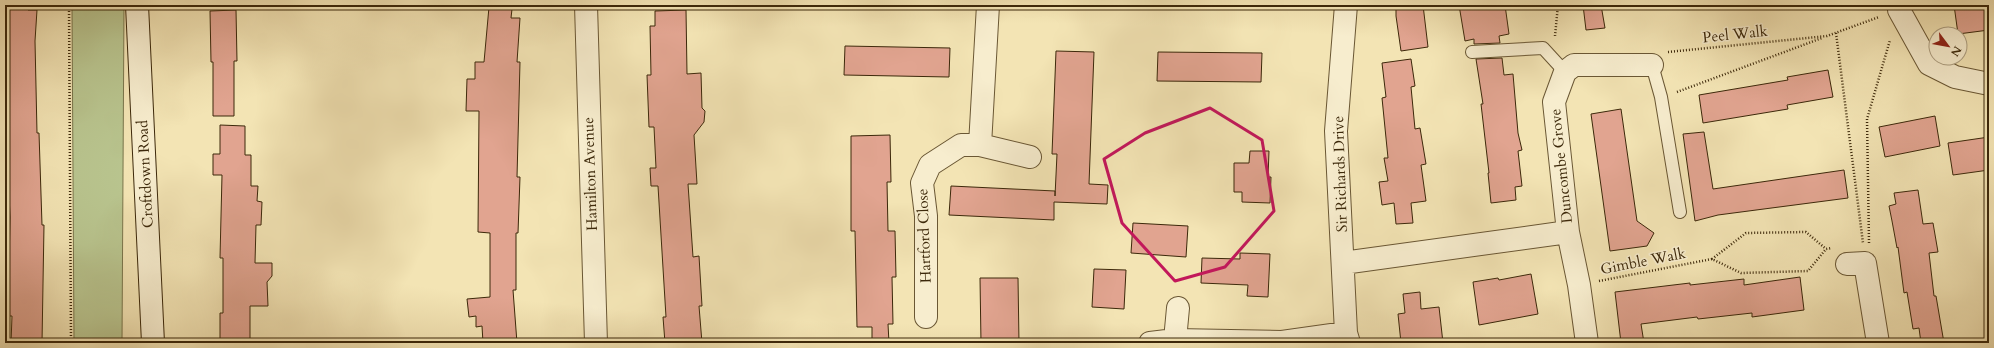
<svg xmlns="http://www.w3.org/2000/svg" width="1994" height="348" font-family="Cardo,serif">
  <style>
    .green { fill: #b9c58f; stroke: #7a764c }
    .building { fill: #e1a490; stroke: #3c280a }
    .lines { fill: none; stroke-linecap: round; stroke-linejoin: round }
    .lane-casing { stroke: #6a5734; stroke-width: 14 }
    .street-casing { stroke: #6a5734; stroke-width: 24 }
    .secondary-casing { stroke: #3c280a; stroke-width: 24 }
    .path { stroke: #3c280a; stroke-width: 2.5; stroke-dasharray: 1 2; stroke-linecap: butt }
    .lane { stroke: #f7edce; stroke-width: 12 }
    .street { stroke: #f7edce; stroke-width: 22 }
    .secondary { stroke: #f7edce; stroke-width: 22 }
    .marked { fill: none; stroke: #c2185b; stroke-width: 3; stroke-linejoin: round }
    .labels { text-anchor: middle; stroke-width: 3; stroke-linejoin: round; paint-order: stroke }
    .street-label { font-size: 15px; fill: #3c280a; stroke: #f7edce }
  </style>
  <rect width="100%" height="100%" fill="#f3e4b4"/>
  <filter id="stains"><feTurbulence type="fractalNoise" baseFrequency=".005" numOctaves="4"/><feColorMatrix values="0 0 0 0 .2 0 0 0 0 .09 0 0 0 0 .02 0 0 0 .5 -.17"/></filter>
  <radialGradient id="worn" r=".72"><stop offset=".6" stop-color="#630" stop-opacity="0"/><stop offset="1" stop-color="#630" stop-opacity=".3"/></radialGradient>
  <path class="green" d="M72,5H124L122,343H74Z"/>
  <path class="building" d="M5,5H28V10H37L35,41L37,133H39L42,225H44L42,343H11L12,316H8L10,217L6,127H5Z
    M1396,5H1423L1428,47L1401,51L1396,16Z
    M1459,5H1505L1509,34L1499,36L1500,43L1474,44V39L1465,41Z
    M1583,5H1601L1605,28L1586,30Z
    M1954,5H1989V30L1958,34Z
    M489,7L512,9L511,18H520L517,62H520L517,177H520L518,233H516V290H513L517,343H483L482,326L476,327V316L469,317L467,299L490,297V233L478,232L479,111H466L467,79H475V62H484Z
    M236,10L237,61H234V116H213V62H211L210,11Z
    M686,10L687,74L701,73L702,108L705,111L704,122L694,135L697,184H688L693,257L699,256L702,306H699L702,343H665L663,317H666L658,186H651L650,168H656L654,127H649L647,75H651L650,26H655V11Z
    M845,46L950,48L949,77L844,75Z
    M1056,51L1094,52L1089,184L1108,185L1107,204L1054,202V220L949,215L951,186L1055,191V196L1057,154H1052Z
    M1158,52L1262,53L1261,82L1157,81Z
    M1502,58L1504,75L1513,74L1518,133L1522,150L1518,151L1522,186L1515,187L1516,200L1491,203L1488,173H1489L1481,104H1483L1476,59Z
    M1411,59L1415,86L1411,87L1415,129L1420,128L1426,164L1421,165L1426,201L1411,203L1413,223L1396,224L1394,203L1382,205L1379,182L1388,181L1384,158H1388L1382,98L1386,97L1382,63Z
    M1828,70L1833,97L1787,105L1788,109L1703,123L1699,95L1788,80L1787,77Z
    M1621,109L1637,221L1654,233L1647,246L1610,251L1591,114Z
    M1935,116L1940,146L1885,157L1879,127Z
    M220,125L245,126V155H251V186H258L257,201L262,202L261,225H256L255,263H272V276L267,282L268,306H250V343H220V313H223V258H220L222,175H213V154H220Z
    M1704,132L1713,189L1844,170L1848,198L1718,215L1695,221L1683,134Z
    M890,135L891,182H887L888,231H895L896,277H892L893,324H888L889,343H872V327H857L855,231H851V136Z
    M1989,137V170L1953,175L1948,143Z
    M1250,151H1269L1268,177H1271L1270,203L1242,202V192H1234V163H1249Z
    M1918,190L1923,224L1933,223L1938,252L1929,253L1934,296H1936L1944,343H1921L1919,328L1913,329L1907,292L1904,293L1898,247L1897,248L1892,221L1889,206L1896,204L1894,193Z
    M1133,223L1188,226L1186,257L1131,253Z
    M1240,253L1270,254L1268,297L1247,296L1248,285L1201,283L1202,258L1240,259Z
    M1094,269L1126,270L1124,309L1092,307Z
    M1531,274L1538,314L1479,325L1473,282L1498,278L1499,280Z
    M1800,277L1804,310L1752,317V313L1698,319L1697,317L1641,324L1644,343H1621L1615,292L1690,283V285L1744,279V285Z
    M980,278H1018L1019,343H981Z
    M1420,292L1421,309L1439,307L1443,343H1401L1398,314L1405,313L1403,294Z"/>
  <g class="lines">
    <defs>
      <path id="lane" d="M1472,52L1543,48L1565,72
        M1652,65L1661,97L1680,212"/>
      <path id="street" d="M586,5L596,343
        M1346,5L1336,131L1346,333L1349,343
        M1899,5V10L1929,64L1955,77L1989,84
        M980,145L988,5
        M1343,263L1568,232
        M1847,264L1865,263L1878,343
        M926,317V216L922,183L930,165L961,145H980L1030,157
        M1175,340L1178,308
        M1150,343L1175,340L1282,342L1346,333
        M1587,343L1579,285L1568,232L1554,102L1565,72L1574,65H1652"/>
      <path id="secondary" d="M137,5L153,343"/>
    </defs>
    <use href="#lane" class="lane-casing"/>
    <use href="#street" class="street-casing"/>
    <use href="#secondary" class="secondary-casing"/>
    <path class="path" d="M69,5L71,343
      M1836,33L1863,243
      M1555,36L1558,5
      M1668,52L1827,36L1879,17
      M1677,92L1822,38
      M1869,243L1867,119L1890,40
      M1712,259L1746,233L1806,232L1826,249
      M1599,281L1712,259L1741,273L1808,271L1826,249L1832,248"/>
    <use href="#lane" class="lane"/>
    <use href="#street" class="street"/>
    <use href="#secondary" class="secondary"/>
  </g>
  <path class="marked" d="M1210,108L1262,140L1274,211L1225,267L1175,281L1122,223L1104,159L1145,133Z"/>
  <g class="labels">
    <g class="street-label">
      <text transform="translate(1735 34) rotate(-6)" y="5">Peel Walk</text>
      <text transform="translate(1561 166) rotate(-96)" y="5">Duncombe Grove</text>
      <text transform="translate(145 174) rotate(-93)" y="5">Croftdown Road</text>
      <text transform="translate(590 174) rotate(-92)" y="5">Hamilton Avenue</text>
      <text transform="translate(1340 174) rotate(-92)" y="5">Sir Richards Drive</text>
      <text transform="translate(924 236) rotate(-92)" y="5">Hartford Close</text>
      <text transform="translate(1643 261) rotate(-11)" y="5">Gimble Walk</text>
    </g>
  </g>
  <rect width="1994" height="348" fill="none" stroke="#f3e4b4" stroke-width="20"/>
  <rect x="6" y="6" width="1982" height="336" fill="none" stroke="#3c280a" stroke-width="2"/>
  <rect x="10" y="10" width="1974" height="328" fill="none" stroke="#3c280a"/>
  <g transform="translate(1948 46) rotate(122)"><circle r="19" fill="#f7edce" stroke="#ac9e80"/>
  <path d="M0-3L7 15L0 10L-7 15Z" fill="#8f2418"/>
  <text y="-6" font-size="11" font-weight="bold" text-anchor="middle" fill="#3c280a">N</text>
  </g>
  <rect width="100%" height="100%" filter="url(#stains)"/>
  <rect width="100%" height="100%" fill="url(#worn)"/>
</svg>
